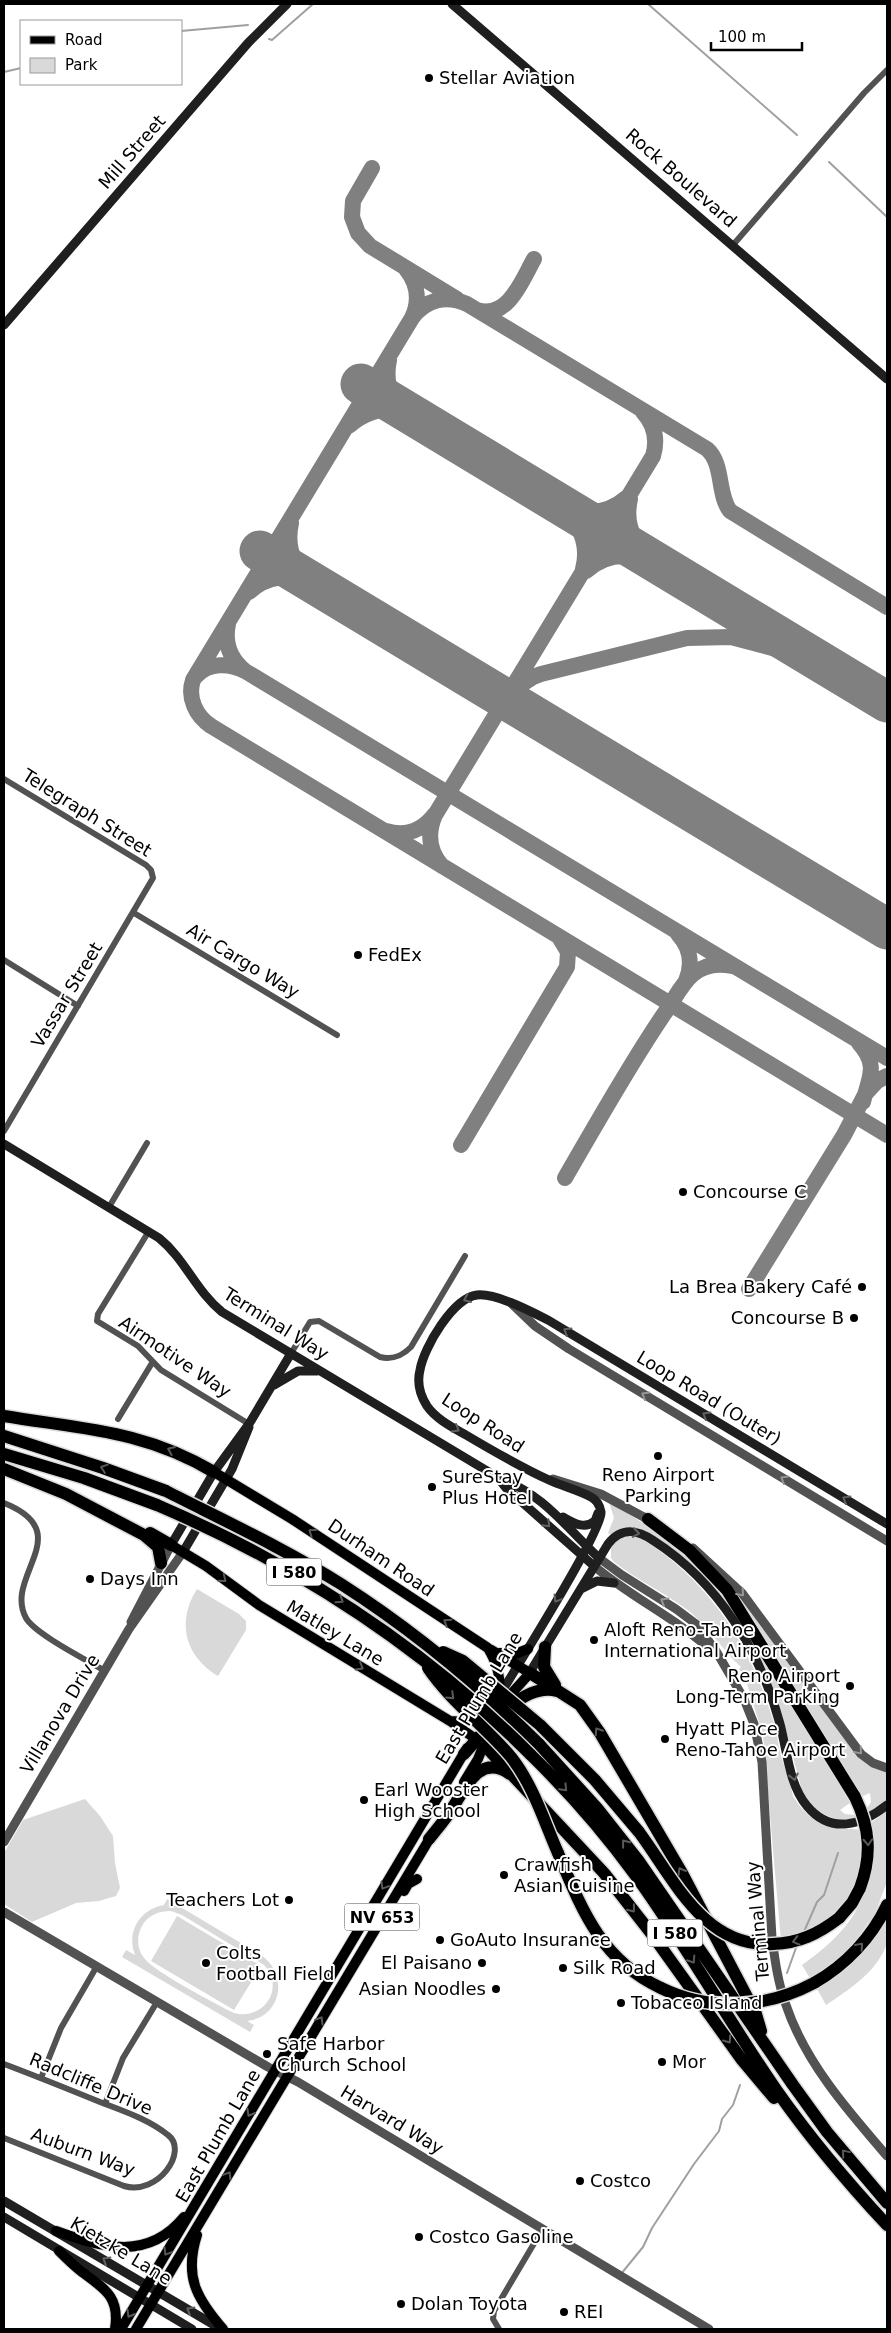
<svg xmlns="http://www.w3.org/2000/svg" width="891" height="2333" font-family="'DejaVu Sans',sans-serif">
  <style>
    .green { fill: #d9d9d9; fill-rule: evenodd }
    .lines { fill: none; stroke-linecap: round; stroke-linejoin: round }
    .stream { stroke: #a0a0a0; stroke-width: 2 }
    .taxiway { stroke: #808080; stroke-width: 16 }
    .runway { stroke: #808080; stroke-width: 41 }
    .primary-casing { stroke: #dbdbdb; stroke-width: 12 }
    .motorway-casing { stroke: #dbdbdb; stroke-width: 15 }
    .minor { stroke: #525252; stroke-width: 6 }
    .tertiary { stroke: #525252; stroke-width: 9 }
    .secondary { stroke: #1f1f1f; stroke-width: 9 }
    .primary { stroke: #000; stroke-width: 10 }
    .motorway { stroke: #000; stroke-width: 12 }
    .motorway-bridge-casing { stroke: #dbdbdb; stroke-width: 15; stroke-linecap: butt }
    .motorway-bridge { stroke: #000; stroke-width: 12 }
    .oneway { stroke: #626262 }
    .oneway2 { stroke: #979797 }
    .oneway3 { stroke: #595959 }
    .poi-dot { fill: #000; stroke: #fff; stroke-width: 2 }
    .labels { text-anchor: middle; stroke-width: 4; stroke-linejoin: round; paint-order: stroke }
    .shield { fill: #fff; stroke: #4c4c4c; stroke-width: 1 }
    .shield-label { font-size: 16px; font-weight: bold; fill: #000 }
    .poi-label { font-size: 18px; fill: #000; stroke: #fff; text-anchor: start }
    .street-label { font-size: 18px; fill: #000; stroke: #fff }
  </style>
  <rect width="100%" height="100%" fill="#fff"/>
  <path class="green" d="M609,1502L680,1546L723,1592L850,1803L840,1810L845,1814L855,1815L857,1818C832,1823 815,1814 802,1791L784,1723L723,1599L637,1528L620,1530L611,1535L608,1533L614,1518Z
    M628,1536L638,1537L646,1541C712,1585 751,1647 774,1723C777,1733 778,1743 780,1752C784,1767 790,1781 793,1796C803,1813 816,1824 836,1828C844,1830 852,1828 860,1830L861,1865L851,1891L840,1909L824,1924L781,1941L763,1735L747,1684L739,1669L741,1667C724,1652 709,1627 689,1611C665,1593 637,1580 614,1562L611,1558V1546L620,1538Z
    M716,1571L750,1609L855,1753L868,1765L887,1771V1800L866,1816L865,1811L871,1802L870,1793L858,1798Z
    M197,1589L239,1614L246,1621V1630L218,1676C185,1656 176,1622 197,1589Z
    M85,1799L100,1816L113,1836L115,1863L120,1888L116,1896L99,1901L76,1903L32,1922L4,1904V1853L23,1820Z
    M887,1811V1882L875,1913L848,1951L811,1980L802,1965C833,1943 864,1915 868,1874C870,1858 868,1841 869,1824Z
    M167,1899L261,1955C289,1974 282,2017 247,2021L254,2025L250,2032L122,1957L126,1950L135,1955C126,1932 140,1909 164,1905ZM171,1911L182,1915L264,1965C286,1988 263,2021 234,2013C216,2004 155,1972 145,1959C137,1950 136,1937 142,1926C148,1915 159,1911 171,1911Z
    M887,1912C887,1921 889,1934 887,1943C878,1971 850,1989 826,2005L816,1987L847,1967L860,1955Z
    M177,1916L261,1966L234,2010L151,1961Z"/>
  <g class="lines">
    <path class="stream" d="M648,4L797,135
      M181,31L248,25
      M269,39L272,40L313,4
      M4,72L21,68
      M829,162L887,217
      M803,1934L817,1902L824,1895L838,1853
      M787,1973L797,1945
      M621,2274L643,2247L652,2228L694,2164L719,2131L722,2119L733,2105L740,2085"/>
    <path class="taxiway" d="M372,168L353,201L352,217L358,233L370,246L457,299
      M406,269C418,284 420,301 412,318
      M477,310C508,320 522,280 534,259
      M389,360C385,379 389,392 400,408
      M349,426C363,413 381,408 400,408
      M630,499C624,525 634,545 654,561
      M559,505C579,522 590,543 583,569
      M563,507C585,515 608,514 626,498
      M291,523C286,546 293,566 311,581
      M586,571C607,552 633,553 657,564
      M249,592C268,575 289,574 312,582
      M887,607L730,511C717,494 724,464 707,449L467,304C446,294 425,300 412,318L193,680C187,698 196,716 211,726L887,1135
      M228,624C224,643 230,659 245,671
      M196,676C209,662 229,663 245,671L887,1058
      M516,688L533,677L541,674L687,638L731,637L780,650L885,701
      M386,831C406,837 423,830 435,814
      M442,866C429,851 427,833 435,815L653,456C658,439 654,424 643,412
      M678,934C690,947 693,964 686,981
      M859,1043C879,1065 869,1078 863,1102
      M866,1093L877,1081L887,1076
      M461,1145L567,967L568,952L559,937
      M565,1178C597,1123 628,1067 664,1014C673,1002 681,984 693,974C704,965 718,963 732,966
      M749,1289L844,1135L867,1091"/>
    <path class="runway" d="M361,384L887,702
      M260,551L887,929"/>
    <defs>
      <path id="primary" d="M214,1472L292,1519L488,1648L530,1673L503,1703
        M171,1545L206,1566L259,1605L450,1721L483,1744
        M488,1648C498,1665 501,1678 499,1697
        M500,1653L515,1654L528,1649
        M450,1721L466,1722L481,1719
        M464,1782L478,1759L486,1739
        M404,1891L408,1884L417,1879
        M56,2231C103,2248 148,2261 184,2217
        M197,2235C184,2276 196,2298 223,2329
        M59,2251C66,2258 74,2266 82,2272C105,2289 120,2297 115,2329
        M121,2329L467,1748
        M136,2329L433,1833"/>
      <path id="motorway" d="M4,1416C82,1429 143,1430 214,1472
        M4,1436L103,1468L166,1491
        M4,1454L84,1478L157,1505
        M4,1469L66,1494L144,1535L158,1547L161,1563
        M648,1519L689,1550L727,1590L855,1797
        M150,1533L171,1545
        M545,1647L544,1667L555,1685
        M530,1673L580,1705L600,1733L682,1873L756,2014L761,2031
        M540,1725L595,1780L639,1832
        M539,1744L597,1808L638,1860L793,2085L827,2132L887,2203
        M485,1746L604,1873L651,1933L742,2060L774,2098
        M464,1754C484,1732 522,1681 557,1691
        M530,1754C569,1792 604,1832 636,1876C686,1945 728,2020 777,2091C810,2138 847,2182 887,2225
        M429,1839C437,1829 446,1819 453,1807C466,1787 480,1753 510,1774
        M558,1853C582,1910 601,1960 661,1988
        M839,1918L852,1903L860,1888
        M814,1983C846,1965 872,1937 887,1905"/>
    </defs>
    <use href="#primary" class="primary-casing"/>
    <use href="#motorway" class="motorway-casing"/>
    <path class="minor" d="M733,245L864,93L887,70
      M4,779L146,865L151,870L153,878L4,1131
      M134,913L337,1035
      M4,960L78,1006
      M109,1207L147,1143
      M149,1231L98,1314L97,1321L138,1346L161,1370L249,1424
      M290,1355L310,1322L319,1321L380,1357C393,1360 402,1356 411,1347L465,1256
      M118,1419L152,1363
      M4,1503C79,1533 3,1576 26,1618C35,1634 87,1660 105,1671
      M4,2064C36,2076 68,2089 100,2102C123,2111 148,2119 168,2135C189,2151 158,2196 124,2186L4,2138
      M41,2078L61,2028L97,1966
      M105,2104L123,2058L157,2002
      M499,2329L493,2319L494,2311L542,2230"/>
    <path class="tertiary" d="M512,1304L535,1326L569,1349L887,1541
      M553,1479L601,1494L653,1522
      M693,1548L742,1593L861,1754L873,1763L887,1768
      M599,1558L622,1575L676,1609L696,1624L716,1651L744,1699L754,1724L762,1762L772,1938C775,1961 778,1983 786,2005C805,2062 848,2111 887,2156
      M594,1566C632,1598 678,1619 714,1653
      M131,1622L171,1545
      M4,1842L129,1629L183,1552
      M4,1912L268,2067L298,2082L709,2329"/>
    <path class="secondary" d="M452,4L887,379
      M4,325L248,43L287,4
      M4,1144L159,1238C185,1259 196,1291 222,1312L499,1478C542,1493 567,1528 599,1558
      M274,1385L298,1371H317
      M499,1479L506,1488L594,1566
      M563,1517C574,1523 584,1530 595,1521L598,1513
      M171,1545L214,1472L249,1424L290,1355
      M183,1552L232,1469L249,1427
      M581,1589L597,1581L614,1583
      M527,1677L608,1544C622,1526 638,1530 654,1541C719,1583 760,1651 780,1724C787,1750 789,1785 807,1806C831,1835 862,1825 887,1805
      M485,1719C501,1692 604,1530 601,1512C600,1506 597,1500 591,1497C578,1490 562,1486 549,1480C520,1467 493,1451 466,1435C452,1427 436,1419 427,1406C420,1395 417,1382 420,1370C424,1347 453,1298 477,1295C496,1293 530,1311 548,1320L887,1524
      M4,2201L221,2329
      M4,2217L192,2329"/>
    <use href="#primary" class="primary"/>
    <use href="#motorway" class="motorway"/>
    <defs>
      <path id="motorway-bridge" d="M166,1491C225,1521 285,1549 341,1584C413,1630 478,1684 539,1744
        M157,1505C297,1565 422,1646 530,1754
        M443,1652L463,1661L540,1725
        M428,1668C451,1702 485,1726 511,1757C533,1785 544,1821 558,1853
        M855,1797C870,1828 872,1856 860,1888
        M639,1832C674,1879 704,1948 773,1944C799,1943 818,1934 839,1918
        M661,1988C710,2012 767,2008 814,1983"/>
    </defs>
    <use href="#motorway-bridge" class="motorway-bridge-casing"/>
    <use href="#motorway-bridge" class="motorway-bridge"/>
  </g>
  <defs><path id="oneway-chevron" d="M-2-3.5L2.5 0L-2 3.5" fill="none" stroke-width="1.6" stroke-linecap="round" stroke-linejoin="round" transform="scale(1.25)"/></defs>
  <g class="oneway">
    <use href="#oneway-chevron" transform="translate(467 1299) rotate(155)"/>
    <use href="#oneway-chevron" transform="translate(567 1331) rotate(-148)"/>
    <use href="#oneway-chevron" transform="translate(706 1415) rotate(-149)"/>
    <use href="#oneway-chevron" transform="translate(456 1429) rotate(31)"/>
    <use href="#oneway-chevron" transform="translate(846 1499) rotate(-149)"/>
    <use href="#oneway-chevron" transform="translate(547 1524) rotate(45)"/>
    <use href="#oneway-chevron" transform="translate(636 1533) rotate(10)"/>
    <use href="#oneway-chevron" transform="translate(557 1599) rotate(121)"/>
    <use href="#oneway-chevron" transform="translate(794 1777) rotate(76)"/>
    <use href="#oneway-chevron" transform="translate(106 2260) rotate(-149)"/>
    <use href="#oneway-chevron" transform="translate(190 2310) rotate(-149)"/>
  </g>
  <g class="oneway2">
    <use href="#oneway-chevron" transform="translate(645 1395) rotate(-149)"/>
    <use href="#oneway-chevron" transform="translate(784 1479) rotate(-149)"/>
    <use href="#oneway-chevron" transform="translate(741 1593) rotate(49)"/>
    <use href="#oneway-chevron" transform="translate(664 1601) rotate(-149)"/>
    <use href="#oneway-chevron" transform="translate(859 1751) rotate(49)"/>
  </g>
  <g class="oneway3">
    <use href="#oneway-chevron" transform="translate(171 1450) rotate(-157)"/>
    <use href="#oneway-chevron" transform="translate(104 1468) rotate(-161)"/>
    <use href="#oneway-chevron" transform="translate(312 1532) rotate(-146)"/>
    <use href="#oneway-chevron" transform="translate(223 1579) rotate(39)"/>
    <use href="#oneway-chevron" transform="translate(340 1600) rotate(33)"/>
    <use href="#oneway-chevron" transform="translate(447 1622) rotate(-147)"/>
    <use href="#oneway-chevron" transform="translate(360 1667) rotate(31)"/>
    <use href="#oneway-chevron" transform="translate(451 1696) rotate(44)"/>
    <use href="#oneway-chevron" transform="translate(598 1731) rotate(-123)"/>
    <use href="#oneway-chevron" transform="translate(564 1788) rotate(46)"/>
    <use href="#oneway-chevron" transform="translate(868 1842) rotate(87)"/>
    <use href="#oneway-chevron" transform="translate(625 1843) rotate(-128)"/>
    <use href="#oneway-chevron" transform="translate(681 1871) rotate(-120)"/>
    <use href="#oneway-chevron" transform="translate(384 1886) rotate(121)"/>
    <use href="#oneway-chevron" transform="translate(632 1909) rotate(52)"/>
    <use href="#oneway-chevron" transform="translate(796 1941) rotate(165)"/>
    <use href="#oneway-chevron" transform="translate(860 1946) rotate(-49)"/>
    <use href="#oneway-chevron" transform="translate(692 1960) rotate(57)"/>
    <use href="#oneway-chevron" transform="translate(320 2020) rotate(-59)"/>
    <use href="#oneway-chevron" transform="translate(728 2040) rotate(55)"/>
    <use href="#oneway-chevron" transform="translate(250 2113) rotate(120)"/>
    <use href="#oneway-chevron" transform="translate(845 2153) rotate(-130)"/>
    <use href="#oneway-chevron" transform="translate(228 2175) rotate(-59)"/>
    <use href="#oneway-chevron" transform="translate(167 2252) rotate(121)"/>
    <use href="#oneway-chevron" transform="translate(130 2314) rotate(120)"/>
  </g>
  <g class="poi-dot">
    <circle cx="429" cy="78" r="5"/>
    <circle cx="358" cy="955" r="5"/>
    <circle cx="683" cy="1192" r="5"/>
    <circle cx="862" cy="1287" r="5"/>
    <circle cx="854" cy="1318" r="5"/>
    <circle cx="658" cy="1456" r="5"/>
    <circle cx="432" cy="1487" r="5"/>
    <circle cx="90" cy="1579" r="5"/>
    <circle cx="594" cy="1640" r="5"/>
    <circle cx="850" cy="1686" r="5"/>
    <circle cx="665" cy="1739" r="5"/>
    <circle cx="364" cy="1800" r="5"/>
    <circle cx="504" cy="1875" r="5"/>
    <circle cx="289" cy="1900" r="5"/>
    <circle cx="440" cy="1940" r="5"/>
    <circle cx="206" cy="1963" r="5"/>
    <circle cx="482" cy="1963" r="5"/>
    <circle cx="563" cy="1968" r="5"/>
    <circle cx="496" cy="1989" r="5"/>
    <circle cx="621" cy="2003" r="5"/>
    <circle cx="267" cy="2054" r="5"/>
    <circle cx="662" cy="2062" r="5"/>
    <circle cx="580" cy="2181" r="5"/>
    <circle cx="419" cy="2237" r="5"/>
    <circle cx="401" cy="2304" r="5"/>
    <circle cx="564" cy="2312" r="5"/>
  </g>
  <g class="labels">
    <g class="shield">
      <rect x="266.5" y="1558.5" width="55" height="27" rx="4"/>
      <rect x="344.5" y="1903.5" width="75" height="27" rx="4"/>
      <rect x="647.5" y="1919.5" width="55" height="27" rx="4"/>
    </g>
    <g class="shield-label">
      <text x="294" y="1578">I 580</text>
      <text x="382" y="1923">NV 653</text>
      <text x="675" y="1939">I 580</text>
    </g>
    <g class="poi-label">
      <text x="439" y="84">Stellar Aviation</text>
      <text x="368" y="961">FedEx</text>
      <text x="693" y="1198">Concourse C</text>
      <text x="852" y="1293" text-anchor="end">La Brea Bakery Café</text>
      <text x="844" y="1324" text-anchor="end">Concourse B</text>
      <text x="658" y="1481" text-anchor="middle">Reno Airport<tspan x="658" dy="21">Parking</tspan></text>
      <text x="442" y="1483">SureStay<tspan x="442" dy="21">Plus Hotel</tspan></text>
      <text x="100" y="1585">Days Inn</text>
      <text x="604" y="1636">Aloft Reno-Tahoe<tspan x="604" dy="21">International Airport</tspan></text>
      <text x="840" y="1682" text-anchor="end">Reno Airport<tspan x="840" dy="21">Long-Term Parking</tspan></text>
      <text x="675" y="1735">Hyatt Place<tspan x="675" dy="21">Reno-Tahoe Airport</tspan></text>
      <text x="374" y="1796">Earl Wooster<tspan x="374" dy="21">High School</tspan></text>
      <text x="514" y="1871">Crawfish<tspan x="514" dy="21">Asian Cuisine</tspan></text>
      <text x="279" y="1906" text-anchor="end">Teachers Lot</text>
      <text x="450" y="1946">GoAuto Insurance</text>
      <text x="216" y="1959">Colts<tspan x="216" dy="21">Football Field</tspan></text>
      <text x="472" y="1969" text-anchor="end">El Paisano</text>
      <text x="573" y="1974">Silk Road</text>
      <text x="486" y="1995" text-anchor="end">Asian Noodles</text>
      <text x="631" y="2009">Tobacco Island</text>
      <text x="277" y="2050">Safe Harbor<tspan x="277" dy="21">Church School</tspan></text>
      <text x="672" y="2068">Mor</text>
      <text x="590" y="2187">Costco</text>
      <text x="429" y="2243">Costco Gasoline</text>
      <text x="411" y="2310">Dolan Toyota</text>
      <text x="574" y="2318">REI</text>
    </g>
    <g class="street-label">
      <text transform="translate(132 152) rotate(-49)" y="6">Mill Street</text>
      <text transform="translate(681 178) rotate(41)" y="6">Rock Boulevard</text>
      <text transform="translate(87 813) rotate(32)" y="6">Telegraph Street</text>
      <text transform="translate(243 961) rotate(31)" y="6">Air Cargo Way</text>
      <text transform="translate(67 995) rotate(-59)" y="6">Vassar Street</text>
      <text transform="translate(276 1324) rotate(32)" y="6">Terminal Way</text>
      <text transform="translate(175 1357) rotate(34)" y="6">Airmotive Way</text>
      <text transform="translate(709 1398) rotate(31)" y="6">Loop Road (Outer)</text>
      <text transform="translate(483 1423) rotate(33)" y="6">Loop Road</text>
      <text transform="translate(381 1558) rotate(34)" y="6">Durham Road</text>
      <text transform="translate(335 1633) rotate(31)" y="6">Matley Lane</text>
      <text transform="translate(479 1698) rotate(-59)" y="6">East Plumb Lane</text>
      <text transform="translate(60 1714) rotate(-59)" y="6">Villanova Drive</text>
      <text transform="translate(758 1921) rotate(-95)" y="6">Terminal Way</text>
      <text transform="translate(91 2084) rotate(23)" y="6">Radcliffe Drive</text>
      <text transform="translate(392 2120) rotate(31)" y="6">Harvard Way</text>
      <text transform="translate(218 2136) rotate(-60)" y="6">East Plumb Lane</text>
      <text transform="translate(83 2152) rotate(20)" y="6">Auburn Way</text>
      <text transform="translate(121 2251) rotate(31)" y="6">Kietzke Lane</text>
    </g>
  </g>
  <rect width="891" height="2333" fill="none" stroke="#000000" stroke-width="10"/>
  <rect x="20" y="20" width="162" height="65" fill="#ffffff" stroke="#999999"/>
  <rect x="30" y="36" width="25" height="8" fill="#000000" stroke="#999999"/>
  <text x="65" y="45" font-size="15" fill="#000000">Road</text>
  <rect x="30" y="58" width="25" height="15" fill="#d9d9d9" stroke="#999999"/>
  <text x="65" y="70" font-size="15" fill="#000000">Park</text>
  <path d="M711 42v8h91v-8" fill="none" stroke="#000000" stroke-width="2.5"/>
  <text x="718" y="42" font-size="15" fill="#000000" stroke="#ffffff" stroke-width="4" paint-order="stroke">100 m</text>
</svg>
